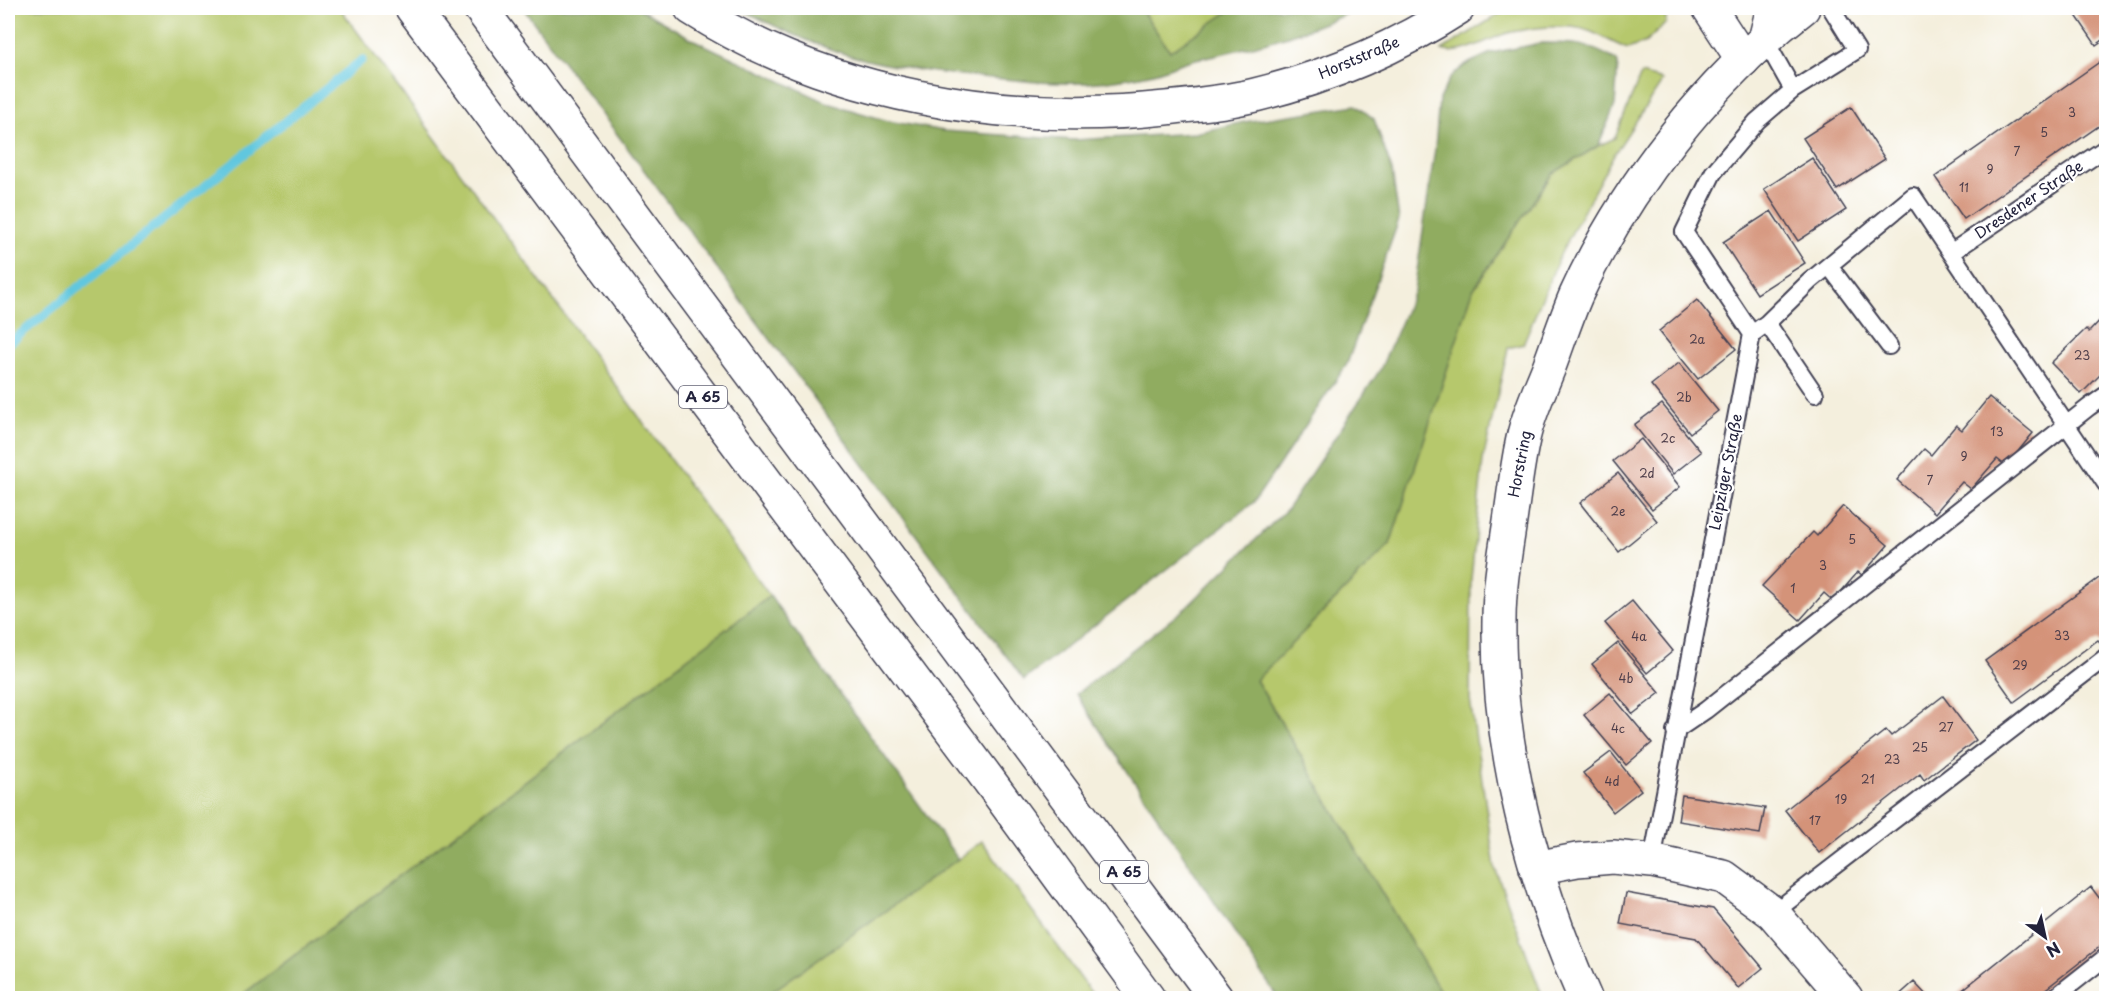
<svg xmlns="http://www.w3.org/2000/svg" width="2114" height="1006" font-family="'Playpen Sans',sans-serif">
  <style>
    .green { fill: #b6c86c; stroke: #6c7554; stroke-width: 1.5 }
    .forest { fill: #90ac60; stroke: #59674e; stroke-width: 1.5 }
    .lines { fill: none; stroke-linecap: round; stroke-linejoin: round }
    .stream { stroke: #61c7df; stroke-width: 9 }
    .building { fill: #d49379 }
    .lane-casing { stroke: #424153; stroke-width: 20 }
    .street-casing { stroke: #424153; stroke-width: 36 }
    .secondary-casing { stroke: #424153; stroke-width: 36 }
    .highway-casing { stroke: #424153; stroke-width: 36 }
    .lane { stroke: #fff; stroke-width: 16 }
    .street { stroke: #fff; stroke-width: 33 }
    .secondary { stroke: #fff; stroke-width: 33 }
    .highway { stroke: #fff; stroke-width: 33 }
    .labels { text-anchor: middle; stroke-width: 4.5; stroke-linejoin: round; paint-order: stroke }
    .number-label { font-size: 12px; fill: #4e3e4a }
    .shield { fill: #fff; stroke: #646476; stroke-width: 1.5 }
    .shield-label { font-size: 14px; font-weight: bold; fill: #22223b }
    .street-label { font-size: 15px; fill: #22223b; stroke: #fff }
  </style>
  <rect width="100%" height="100%" fill="#fff"/>
  <filter id="ink" filterUnits="userSpaceOnUse"><feTurbulence type="fractalNoise" baseFrequency=".0167" numOctaves="2"/><feDisplacementMap in="SourceGraphic" scale="12" xChannelSelector="R" yChannelSelector="G"/><feConvolveMatrix kernelMatrix="1 2 1 2 8 2 1 2 1" color-interpolation-filters="sRGB"/></filter>
  <filter id="wash" filterUnits="userSpaceOnUse"><feTurbulence type="fractalNoise" baseFrequency=".008" numOctaves="4" result="noise"/><feDisplacementMap in="SourceGraphic" scale="24" xChannelSelector="R" yChannelSelector="G"/><feGaussianBlur stdDeviation="1.35" result="paint"/><feColorMatrix in="noise" values="0 0 0 0 0 0 0 0 0 0 0 0 0 0 0 0 0 1.4 0 .05"/><feComposite in="paint" operator="in"/></filter>
  <g filter="url(#wash)">
    <rect width="100%" height="100%" fill="#f4efdd"/>
    <path class="green" d="M8,8H340L770,596L238,998H8Z
      M1140,8H1234L1170,51Z
      M1509,8H1666V23L1646,42L1628,49C1609,42 1593,29 1572,27C1553,26 1531,28 1512,32C1492,36 1460,58 1442,50Z
      M1641,74L1662,80L1660,85L1613,156L1561,253L1523,344L1508,348L1483,460L1471,579L1470,699L1495,868L1543,998H1444L1256,680L1390,544L1473,290L1552,174L1598,146L1615,138Z
      M982,841L1095,998H763L958,859Z"/>
    <path class="forest" d="M523,8H638L694,40L828,103L888,121L944,131L1074,140L1195,133L1244,122L1356,105L1374,119L1392,171L1399,220L1347,364L1254,502L1024,680Z
      M739,8H1140L1170,51L1234,8H1359C1307,33 1252,48 1196,59C1182,62 1170,68 1157,72C1139,77 1117,80 1099,82C1068,85 1034,82 1003,79C954,75 903,70 855,57C815,46 775,27 739,8Z
      M1542,43C1576,43 1586,43 1616,60L1618,63L1615,105L1598,146L1552,174L1473,290L1390,544L1256,680L1444,998H1278L1076,694L1187,607L1288,508L1380,370L1414,291L1435,149L1439,99L1451,77L1465,65L1491,53Z
      M770,596L958,859L763,998H238Z"/>
    <g class="lines">
      <path class="stream" d="M8,344L362,60"/>
    </g>
    <g id="blocks">
      <path class="building" d="M2071,8H2105L2106,38L2096,45Z
        M2101,61L2106,68V121L1964,219L1935,177Z
        M1851,107L1885,159L1837,190L1803,138Z
        M1812,158L1846,210L1798,241L1764,189Z
        M1771,211L1805,263L1757,294L1723,242Z
        M1697,300L1736,349L1698,379L1659,331Z
        M2106,314V369L2081,394L2051,363L2086,329L2089,332Z
        M1679,363L1718,411L1690,433L1651,385Z
        M1989,397L2033,433L2006,466L1997,459L1971,489L1962,482L1935,513L1897,480L1924,449L1931,455L1956,425L1962,430Z
        M1662,404L1701,452L1673,474L1634,425Z
        M1641,439L1680,487L1652,509L1613,461Z
        M1618,473L1657,521L1619,552L1580,503Z
        M1843,506L1888,545L1862,575L1858,572L1833,601L1824,593L1800,620L1762,586L1813,532L1817,536Z
        M2106,573V639L2101,643L2098,640L2014,702L1985,661Z
        M1632,601L1673,651L1647,673L1605,623Z
        M1618,643L1660,693L1633,714L1592,664Z
        M1610,693L1652,743L1626,765L1584,715Z
        M1943,696L1976,740L1924,780L1920,774L1819,853L1785,810L1886,730L1891,736Z
        M1611,752L1641,790L1613,812L1583,773Z
        M1682,795L1765,808L1760,834L1678,821Z
        M2091,887L2106,907V942L2034,998H1957L1955,996Z
        M1626,893L1713,909L1763,968L1738,988L1696,938L1620,924Z
        M1914,982L1929,998H1896Z"/>
    </g>
  </g>
  <g filter="url(#ink)">
    <use href="#blocks" fill-opacity="0" stroke="#424153" stroke-width="1.5"/>
    <g class="lines">
      <defs>
        <path id="lane" d="M1765,40L1793,90
          M1952,252L2106,148
          M1829,266L1889,346
          M1767,323L1815,394
          M1752,334L1767,323L1810,281L1913,196L2106,484
          M1675,731L1706,710L2089,407L2106,395
          M1652,861L1752,334L1684,232L1713,173L1757,121L1793,90L1857,50L1831,8
          M1773,913L2106,657
          M2054,998L2106,957"/>
        <path id="street" d="M1536,868L1577,860L1613,857L1652,861L1724,877L1773,913L1846,998
          M1585,998C1533,881 1497,749 1499,620C1499,587 1505,554 1510,521C1514,494 1517,466 1523,439C1528,415 1540,390 1549,367C1558,343 1566,318 1576,295C1625,187 1710,79 1803,8"/>
        <path id="secondary" d="M691,8C829,96 1005,125 1166,108C1196,105 1226,102 1255,95C1328,77 1396,48 1458,8
          M1709,8L1743,60
          M1765,40L1773,8"/>
        <path id="highway" d="M412,8L993,786L1148,998
          M480,8L1216,998"/>
      </defs>
      <use href="#lane" class="lane-casing"/>
      <use href="#street" class="street-casing"/>
      <use href="#secondary" class="secondary-casing"/>
      <use href="#highway" class="highway-casing"/>
      <use href="#lane" class="lane"/>
      <use href="#street" class="street"/>
      <use href="#secondary" class="secondary"/>
      <use href="#highway" class="highway"/>
    </g>
  </g>
  <g class="labels">
    <g class="number-label">
      <text x="2072" y="117">3</text>
      <text x="2044" y="137">5</text>
      <text x="2017" y="156">7</text>
      <text x="1990" y="174">9</text>
      <text x="1964" y="192">11</text>
      <text x="1697" y="344">2a</text>
      <text x="2082" y="360">23</text>
      <text x="1684" y="402">2b</text>
      <text x="1997" y="436">13</text>
      <text x="1668" y="443">2c</text>
      <text x="1964" y="461">9</text>
      <text x="1647" y="478">2d</text>
      <text x="1930" y="485">7</text>
      <text x="1618" y="516">2e</text>
      <text x="1852" y="544">5</text>
      <text x="1823" y="570">3</text>
      <text x="1793" y="593">1</text>
      <text x="2062" y="640">33</text>
      <text x="1639" y="641">4a</text>
      <text x="2020" y="670">29</text>
      <text x="1626" y="683">4b</text>
      <text x="1946" y="732">27</text>
      <text x="1618" y="733">4c</text>
      <text x="1920" y="752">25</text>
      <text x="1892" y="764">23</text>
      <text x="1868" y="784">21</text>
      <text x="1612" y="786">4d</text>
      <text x="1841" y="804">19</text>
      <text x="1815" y="825">17</text>
    </g>
    <g class="shield">
      <rect x="679" y="386" width="48" height="22" rx="4.5"/>
      <rect x="1100" y="861" width="48" height="22" rx="4.5"/>
    </g>
    <g class="shield-label">
      <text x="703" y="402">A 65</text>
      <text x="1124" y="877">A 65</text>
    </g>
    <g class="street-label">
      <text transform="translate(1359 58) rotate(-23)" y="5">Horststraße</text>
      <text transform="translate(2029 200) rotate(-34)" y="5">Dresdener Straße</text>
      <text transform="translate(1520 464) rotate(-79)" y="5">Horstring</text>
      <text transform="translate(1726 472) rotate(-79)" y="5">Leipziger Straße</text>
    </g>
  </g>
  <rect width="2114" height="1006" fill="none" stroke="#fff" stroke-width="30"/>
  <g transform="translate(2045 937) rotate(147)" stroke="#ffffff" stroke-width="4.5" paint-order="stroke">
  <path d="M0-4.5L10 22L0 15L-10 22Z" fill="#22223b"/>
  <text y="-9" font-size="16" font-weight="bold" text-anchor="middle" fill="#22223b">N</text>
  </g>
</svg>
